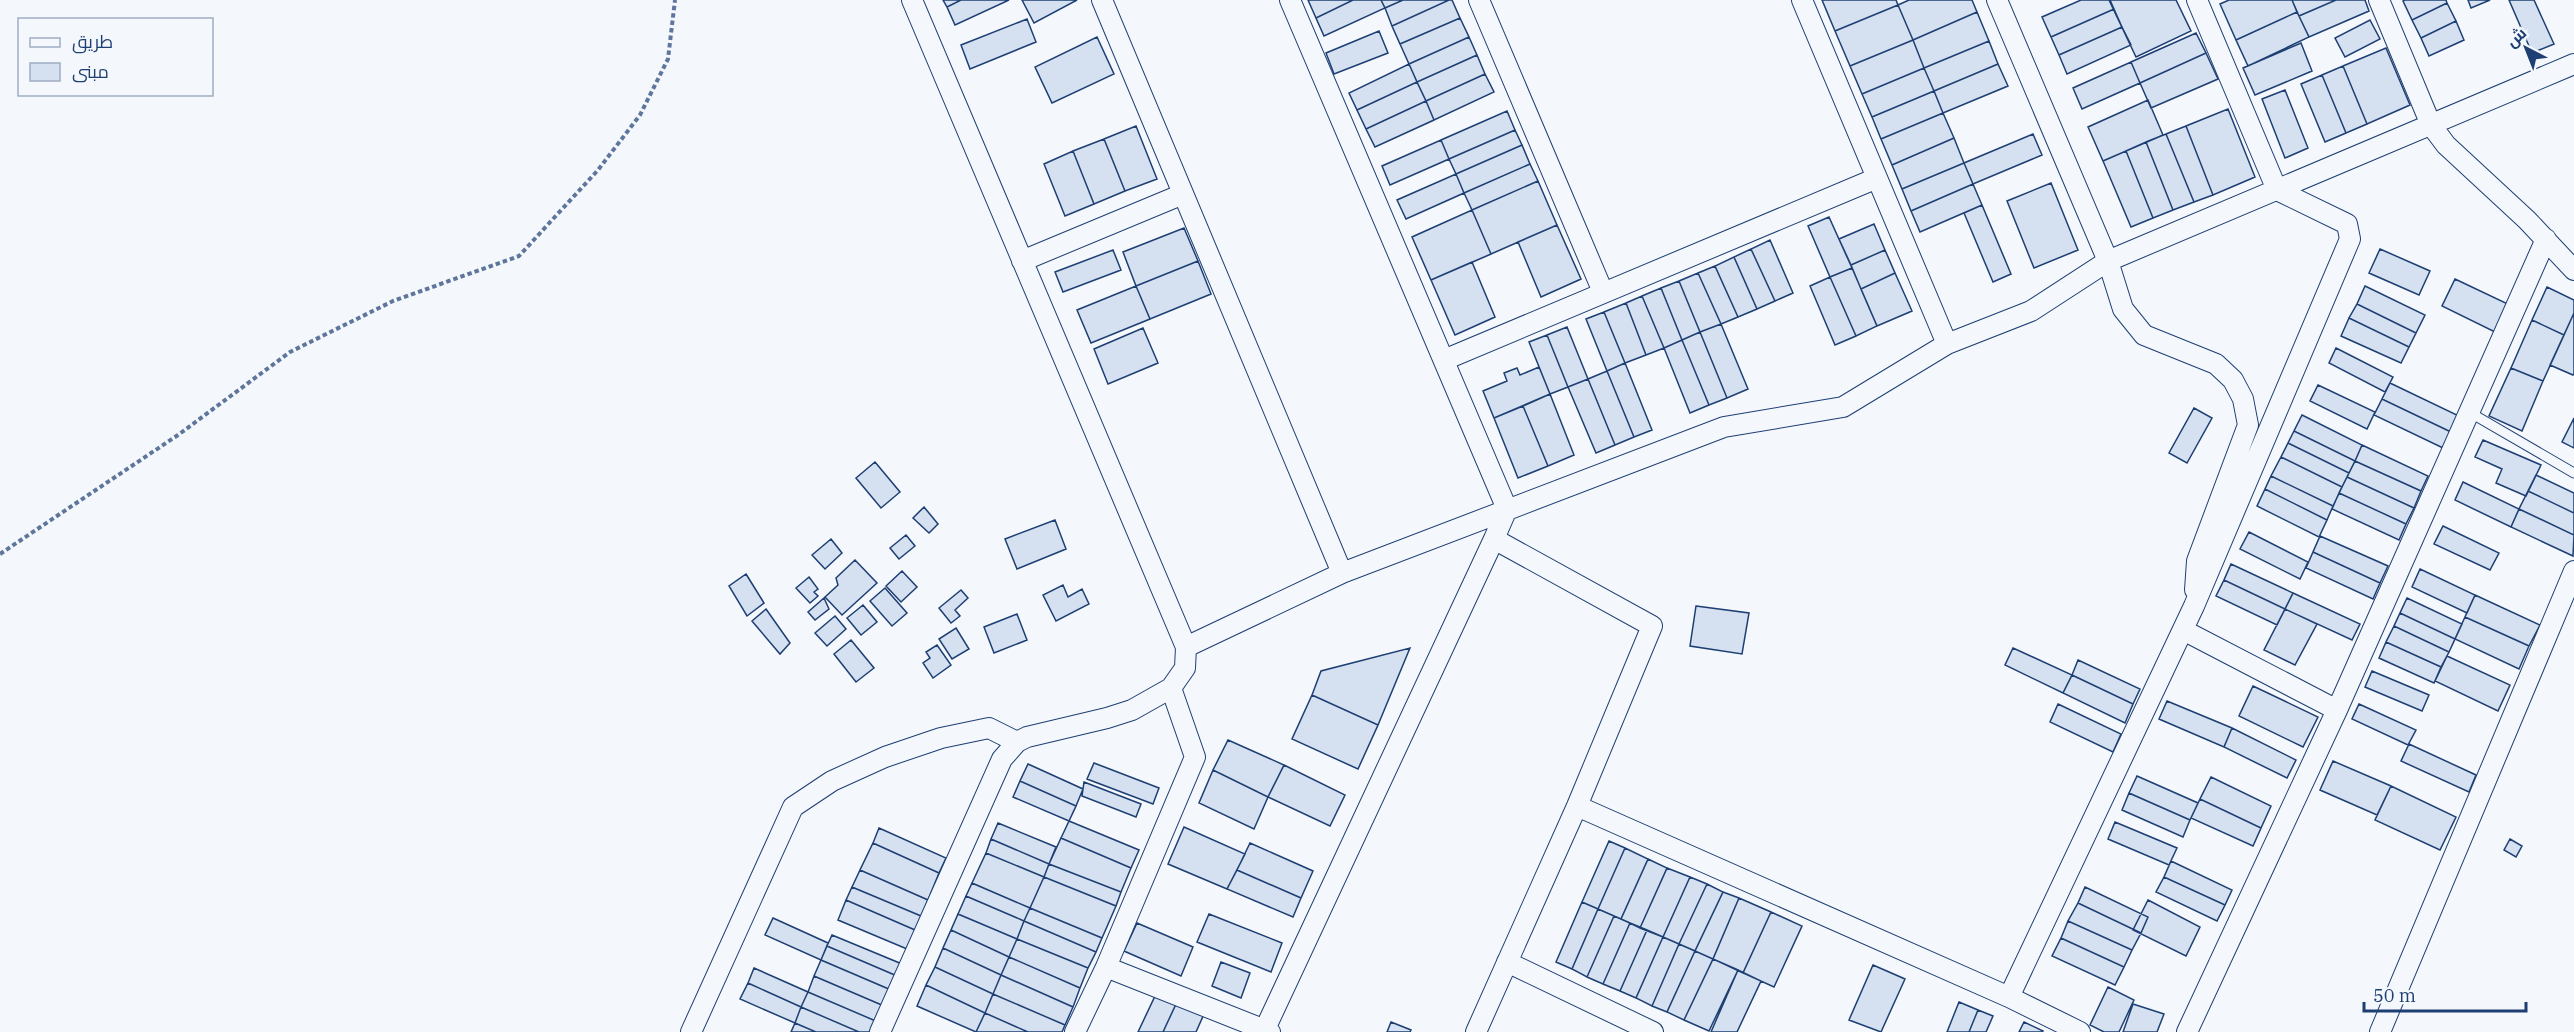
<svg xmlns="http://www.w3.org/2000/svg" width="2574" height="1032" font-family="'IBM Plex Serif',Cairo,serif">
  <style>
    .building { fill: #d5e0f0; stroke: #1d3f73; stroke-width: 1.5 }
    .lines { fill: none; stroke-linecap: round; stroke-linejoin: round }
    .lane-casing { stroke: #1d3f73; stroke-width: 11 }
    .street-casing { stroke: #1d3f73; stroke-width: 22 }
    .path { stroke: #5e769c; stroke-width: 4; stroke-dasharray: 4.5 3; stroke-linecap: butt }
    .lane { stroke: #f4f7fb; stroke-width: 9 }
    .street { stroke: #f4f7fb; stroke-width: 20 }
  </style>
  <rect width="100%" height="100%" fill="#f4f7fb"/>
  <path class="building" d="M943,0H961L947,7Z
    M961,0H1009L955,25L947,7Z
    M1022,0H1077L1034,23Z
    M1308,0H1353L1316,18Z
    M1353,0H1381L1385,8L1324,36L1316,18Z
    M1381,0H1403L1385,8Z
    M1403,0H1449L1392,26L1385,8Z
    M1449,0H1452L1460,18L1400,44L1392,26Z
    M1822,0H1896L1898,5L1835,31Z
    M1909,0H1972L1977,12L1913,40L1898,5Z
    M2081,0H2110L2114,9L2051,37L2042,17Z
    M2109,0H2176L2191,31L2136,57Z
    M2229,0H2292L2297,12L2236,40L2220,4Z
    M2292,0H2336L2299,16Z
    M2336,0H2365L2369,11L2309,37L2299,16Z
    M2405,0H2446L2447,3L2412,20L2403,1Z
    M2468,0H2490L2471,8Z
    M2509,0H2534L2554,44L2532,53Z
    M2447,3L2456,21L2421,38L2412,20Z
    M1898,5L1913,40L1850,66L1835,31Z
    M2114,9L2122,27L2059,55L2051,37Z
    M1977,12L1989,41L1924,68L1913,40Z
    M2297,12L2309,37L2248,66L2236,40Z
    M1460,18L1469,37L1409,64L1400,44Z
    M1027,19L1036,42L970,69L961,45Z
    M2370,20L2380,39L2345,57L2335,38Z
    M2456,21L2464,40L2429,56L2421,38Z
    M2122,27L2131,45L2067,74L2059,55Z
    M1379,31L1388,53L1334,74L1326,53Z
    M2196,33L2206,53L2140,83L2131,62Z
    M1097,37L1114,74L1052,103L1035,67Z
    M1469,37L1477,55L1417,82L1409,64Z
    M1913,40L1924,68L1862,94L1850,66Z
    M1989,41L1998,64L1934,91L1924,68Z
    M2301,43L2312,71L2255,95L2243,68Z
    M2386,48L2410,105L2367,124L2343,66Z
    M2206,53L2218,79L2151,108L2140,83Z
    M1477,55L1485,74L1426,101L1417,82Z
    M2131,62L2140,83L2082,109L2073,88Z
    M1409,64L1417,82L1357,110L1349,93Z
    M1998,64L2008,86L1943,113L1934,91Z
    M2343,66L2367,124L2346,133L2322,75Z
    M1924,68L1934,91L1872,117L1862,94Z
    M1485,74L1494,92L1434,120L1426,101Z
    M2322,75L2346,133L2325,142L2301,84Z
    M1417,82L1426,101L1366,129L1357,110Z
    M2285,90L2308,148L2285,158L2262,99Z
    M1934,91L1943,113L1881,139L1872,117Z
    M2148,100L2163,135L2103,161L2088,127Z
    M1426,101L1434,120L1375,147L1366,129Z
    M2228,109L2255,177L2213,195L2186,126Z
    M1507,111L1515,130L1449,159L1441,140Z
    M1943,113L1954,138L1892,165L1881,139Z
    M1136,126L1157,179L1125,191L1104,139Z
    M2186,126L2213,195L2194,202L2166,134Z
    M1515,130L1522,145L1456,174L1449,159Z
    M2033,134L2042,155L1973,184L1964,163Z
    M2166,134L2194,202L2173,210L2146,142Z
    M1954,138L1964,163L1902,189L1892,165Z
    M1104,139L1125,191L1094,204L1073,151Z
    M1441,140L1449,159L1390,185L1382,166Z
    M2146,142L2173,210L2153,218L2126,151Z
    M1522,145L1530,164L1464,193L1456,174Z
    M1073,151L1094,204L1065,216L1044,164Z
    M2126,151L2153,218L2131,227L2103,161Z
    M1964,163L1973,184L1911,211L1902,189Z
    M1530,164L1538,181L1472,210L1464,193Z
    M1456,174L1464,193L1406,219L1397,200Z
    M1538,181L1557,225L1491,254L1472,210Z
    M2051,183L2078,250L2034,268L2007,201Z
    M1973,184L1982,205L1920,232L1911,211Z
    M1982,205L2011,274L1993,282L1964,213Z
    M1472,210L1491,254L1431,280L1412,237Z
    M1829,217L1852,268L1830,277L1808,226Z
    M1874,224L1885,250L1851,265L1839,239Z
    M1557,225L1581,279L1541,297L1518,242Z
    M1184,228L1198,261L1136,286L1123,252Z
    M1770,240L1793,293L1775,301L1751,249Z
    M1751,249L1775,301L1757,309L1734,257Z
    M2380,249L2430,271L2419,295L2369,273Z
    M1113,250L1121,270L1063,292L1055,272Z
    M1885,250L1895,273L1861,289L1851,265Z
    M1734,257L1757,309L1738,317L1715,266Z
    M1198,261L1211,294L1150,319L1136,286Z
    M1472,262L1495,317L1455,335L1431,280Z
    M1715,266L1738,317L1721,324L1698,273Z
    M1852,268L1877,326L1856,336L1830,277Z
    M1698,273L1721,324L1700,332L1679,281Z
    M1895,273L1912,311L1877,326L1861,289Z
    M1830,277L1856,336L1835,345L1810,286Z
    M2455,279L2510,305L2497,333L2442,306Z
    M1679,281L1700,332L1682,340L1661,288Z
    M1136,286L1150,319L1091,343L1077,310Z
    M2365,286L2425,315L2416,333L2357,304Z
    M2547,287L2574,300V313L2564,335L2532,320Z
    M1661,288L1682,340L1664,348L1642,296Z
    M1642,296L1664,348L1646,355L1626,303Z
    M1626,303L1646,355L1625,363L1604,312Z
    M2357,304L2416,333L2409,347L2349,318Z
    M1604,312L1625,363L1607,371L1586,319Z
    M2574,313V374L2573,375L2550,365Z
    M2349,318L2409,347L2401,363L2341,336Z
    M2532,320L2564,335L2543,381L2511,368Z
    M1721,324L1748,389L1727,398L1700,332Z
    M1567,327L1588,379L1568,387L1547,335Z
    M1143,328L1158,363L1108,384L1094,349Z
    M1700,332L1727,398L1709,405L1682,340Z
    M1547,335L1568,387L1550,394L1529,342Z
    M1682,340L1709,405L1690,413L1664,348Z
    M2336,348L2393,377L2385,392L2329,363Z
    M1625,363L1652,430L1634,437L1607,371Z
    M1539,367L1550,394L1494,418L1483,391L1507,381L1504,373L1517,368L1520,375Z
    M2511,368L2543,381L2522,431L2489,416Z
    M1607,371L1634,437L1615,445L1588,379Z
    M1588,379L1615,445L1596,453L1568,387Z
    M2390,383L2459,416L2451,432L2382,399Z
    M2318,385L2375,412L2367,429L2310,401Z
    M1550,394L1574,455L1548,466L1523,406Z
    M2382,399L2451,432L2443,448L2374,415Z
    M1523,406L1548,466L1518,478L1494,418Z
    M2194,408L2212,418L2187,463L2169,453Z
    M2302,415L2362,445L2355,461L2294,431Z
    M2574,418V448L2562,442Z
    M2294,431L2355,461L2349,473L2288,443Z
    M2483,440L2541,465L2526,496L2496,483L2502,469L2475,457Z
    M2288,443L2349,473L2342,487L2281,457Z
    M2362,445L2428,476L2421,491L2355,461Z
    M2281,457L2342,487L2333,506L2271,476Z
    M2355,461L2421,491L2414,508L2347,477Z
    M875,462L900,492L881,508L856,478Z
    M2536,475L2574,493V513L2528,491Z
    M2271,476L2333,506L2327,520L2265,489Z
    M2347,477L2414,508L2406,524L2339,493Z
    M2463,482L2519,509L2511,527L2455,500Z
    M2265,489L2327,520L2319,537L2257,506Z
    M2528,491L2574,513V535L2519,509Z
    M2339,493L2406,524L2399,540L2332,509Z
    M924,507L938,524L929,533L913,518Z
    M2519,509L2574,535L2573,556L2511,527Z
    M1055,520L1066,549L1017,569L1005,539Z
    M2443,526L2499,553L2490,570L2434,544Z
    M2249,532L2308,562L2300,579L2240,549Z
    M906,535L915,546L899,559L890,548Z
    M2320,536L2388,566L2380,583L2313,552Z
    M831,539L842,553L825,569L812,555Z
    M2313,552L2380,583L2373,599L2306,568Z
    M855,560L877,583L842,615L825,597L838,585L836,578Z
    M2231,564L2293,593L2285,609L2224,580Z
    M2420,569L2475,595L2467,613L2412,587Z
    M902,571L917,587L901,602L886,586Z
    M746,574L764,603L747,616L729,586Z
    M809,577L818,589L814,592L818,596L810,603L796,588Z
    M2224,580L2285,609L2277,625L2216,596Z
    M1063,585L1068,597L1082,589L1089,604L1056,621L1043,595Z
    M885,588L907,613L892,626L870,601Z
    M961,590L968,598L955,610L960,616L951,623L939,608Z
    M2293,593L2360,624L2352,640L2285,609Z
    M2475,595L2540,625L2529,646L2465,617Z
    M824,598L829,609L815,620L808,612Z
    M2407,598L2462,624L2455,639L2400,613Z
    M863,605L877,622L861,635L847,618Z
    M1696,606L1749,613L1742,654L1690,646Z
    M766,609L790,643L780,654L752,621Z
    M2285,609L2317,624L2295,665L2264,650Z
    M2400,613L2455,639L2449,652L2394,626Z
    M1017,614L1027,640L994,653L984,627Z
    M835,616L846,629L827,646L815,633Z
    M2465,617L2529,646L2519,669L2455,639Z
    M2394,626L2449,652L2441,667L2386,642Z
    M956,628L969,649L952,659L939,639Z
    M851,640L874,668L856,682L834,654Z
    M2386,642L2441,667L2434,683L2379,658Z
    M937,645L951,665L933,678L923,663L930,658L926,652Z
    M1410,648L1378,725L1312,695L1321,671Z
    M2013,648L2072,675L2063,693L2005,665Z
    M2447,656L2510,685L2498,711L2435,681Z
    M2078,660L2140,689L2133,704L2072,675Z
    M2372,671L2429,695L2422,711L2365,687Z
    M2072,675L2133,704L2125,723L2063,693Z
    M2253,686L2318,717L2303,747L2239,716Z
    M1312,695L1378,725L1358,769L1292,739Z
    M2167,701L2232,728L2224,747L2159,719Z
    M2058,704L2121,734L2113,752L2050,722Z
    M2359,704L2416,730L2408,745L2352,719Z
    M2232,728L2296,760L2287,778L2224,747Z
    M1228,740L1284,765L1268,797L1213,770Z
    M2409,744L2476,775L2469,792L2401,761Z
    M2333,761L2391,786L2377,815L2320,790Z
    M1094,763L1159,788L1153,804L1087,779Z
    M1028,764L1083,789L1076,806L1020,781Z
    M1284,765L1345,795L1330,826L1268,797Z
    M1213,770L1268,797L1254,829L1199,803Z
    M2137,776L2198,803L2190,820L2129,793Z
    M2211,777L2271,806L2261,828L2200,799Z
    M1020,781L1076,806L1069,821L1013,797Z
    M1084,782L1141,804L1136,817L1082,796Z
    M2391,786L2456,817L2440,850L2375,820Z
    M2129,793L2190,820L2183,837L2122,810Z
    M2200,799L2261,828L2253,846L2191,818Z
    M1069,821L1139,850L1131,868L1061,838Z
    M2115,822L2177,848L2169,865L2108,839Z
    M998,823L1056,847L1049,864L991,839Z
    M1184,827L1245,854L1227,889L1168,864Z
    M879,828L946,858L939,873L873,843Z
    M1061,838L1131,868L1121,892L1049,864Z
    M991,839L1049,864L1044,877L986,853Z
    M2510,839L2522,846L2516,857L2504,850Z
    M1609,841L1625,848L1598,909L1582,902Z
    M873,843L939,873L928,900L860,870Z
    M1250,843L1313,871L1301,898L1237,870Z
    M1625,848L1648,859L1621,919L1598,909Z
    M986,853L1044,877L1030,908L972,883Z
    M1648,859L1667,868L1640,928L1621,919Z
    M2171,861L2232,890L2225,905L2164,877Z
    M1049,864L1121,892L1116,906L1044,877Z
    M1667,868L1690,877L1663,937L1640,928Z
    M860,870L928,900L921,916L852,887Z
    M1237,870L1301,898L1293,917L1227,889Z
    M1044,877L1116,906L1102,938L1030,908Z
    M1690,877L1707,884L1679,944L1663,937Z
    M2164,877L2225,905L2217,921L2156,892Z
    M972,883L1030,908L1024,921L966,896Z
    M1707,884L1723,892L1695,951L1679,944Z
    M852,887L921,916L915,930L846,900Z
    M2085,887L2148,917L2141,933L2078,903Z
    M1723,892L1739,898L1713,959L1695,951Z
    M966,896L1024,921L1017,939L958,914Z
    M1739,898L1771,912L1743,973L1713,959Z
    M846,900L915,930L907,949L838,920Z
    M2148,900L2200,927L2186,956L2133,930Z
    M1582,902L1598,909L1572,969L1556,962Z
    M2078,903L2141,933L2132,950L2068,921Z
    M1030,908L1102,938L1096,952L1024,921Z
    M1598,909L1614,916L1587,977L1572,969Z
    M1771,912L1802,926L1774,987L1743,973Z
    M958,914L1017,939L1009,957L951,930Z
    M1209,914L1282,943L1271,972L1197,942Z
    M1614,916L1630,923L1603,984L1587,977Z
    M773,918L828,943L821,960L765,935Z
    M1024,921L1096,952L1088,968L1017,939Z
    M2068,921L2132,950L2124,967L2061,938Z
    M1137,923L1193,947L1181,976L1124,951Z
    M1630,923L1647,930L1620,991L1603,984Z
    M951,930L1009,957L1001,975L943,948Z
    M1647,930L1663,937L1636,998L1620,991Z
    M832,935L902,964L897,976L827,946Z
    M1663,937L1679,944L1652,1006L1636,998Z
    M2061,938L2124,967L2115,985L2052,956Z
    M1017,939L1088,968L1080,988L1009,957Z
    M1679,944L1695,951L1667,1012L1652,1006Z
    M827,946L897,976L891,990L821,960Z
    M943,948L1001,975L993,994L935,967Z
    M1695,951L1713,959L1684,1020L1667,1012Z
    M1009,957L1080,988L1073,1007L1001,975Z
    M1713,959L1738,970L1709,1031L1684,1020Z
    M821,960L891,990L884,1006L814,976Z
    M1221,962L1250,973L1241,998L1212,986Z
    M1873,965L1905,979L1881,1032L1849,1020Z
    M935,967L993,994L985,1013L926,985Z
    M754,968L808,992L801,1007L748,983Z
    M1738,970L1761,981L1737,1032H1711Z
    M1001,975L1073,1007L1065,1025L993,994Z
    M814,976L884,1006L878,1022L808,992Z
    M748,983L801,1007L795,1023L740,999Z
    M926,985L985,1013L976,1032L917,1006Z
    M2108,987L2134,1000L2119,1032H2104L2090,1025Z
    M808,992L878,1022L873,1032H859L801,1007Z
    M993,994L1065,1025L1062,1032H1028L985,1013Z
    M1156,994L1177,1002L1163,1032H1138Z
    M1177,1002L1204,1014L1196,1032H1163Z
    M1959,1002L1978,1010L1969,1032H1947Z
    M2133,1004L2164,1014L2157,1032H2123Z
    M801,1007L859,1032H816L795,1023Z
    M1978,1010L1993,1016L1986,1032H1969Z
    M985,1013L1028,1032H976Z
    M1391,1022L1411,1030L1410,1032H1387Z
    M2024,1022L2043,1031L2042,1032H2019Z
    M795,1023L816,1032H791Z"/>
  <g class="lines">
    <defs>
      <path id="lane" d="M2469,412L2574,473"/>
      <path id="street" d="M1102,0L1342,573
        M1290,0L1507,509L1494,539L1652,626L1577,806L1476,1032
        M1479,0L1603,292
        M1802,0L1947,344
        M1997,0L2108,261L2123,309L2144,335L2216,364L2233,380L2243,399L2248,425L2197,561L2195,590
        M2379,0L2431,125L2446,145L2527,220L2574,270
        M1022,261L1183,194
        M1444,360L1877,178
        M2183,630L2337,710
        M1186,647L1342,573L1724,427L1843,407L1947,344L2031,311L2108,261L2574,64
        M1577,806L2009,997L2080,1032
        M1507,962L1653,1032
        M1106,967L1270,1032
        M2009,997L2194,606L2350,239L2347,224L2277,190L2197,0
        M1265,1029L1494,539
        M691,1032L793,807L832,781L885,757L941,738L989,728L1017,742
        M880,1032L1002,759L1017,742L1027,737L1107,718L1132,710L1171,688L1185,668L1186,647L912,0
        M1075,1032L1106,967L1195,757L1171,688
        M2187,1032L2337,710L2546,239
        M2380,1032L2574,571"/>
    </defs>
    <use href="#lane" class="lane-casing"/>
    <use href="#street" class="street-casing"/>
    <path class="path" d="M0,554L178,435L290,352L393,301L519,256L598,170L640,115L668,59L675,0"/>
    <use href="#lane" class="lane"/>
    <use href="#street" class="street"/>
  </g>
  <rect x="18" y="18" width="195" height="78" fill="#f4f7fb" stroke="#9eadc5" stroke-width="1.5"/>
  <rect x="30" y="38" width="30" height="9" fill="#f4f7fb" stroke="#9eadc5" stroke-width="1.5"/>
  <text x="72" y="48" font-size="18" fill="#1d3f73">طريق</text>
  <rect x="30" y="63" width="30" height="18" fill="#d5e0f0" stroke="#9eadc5" stroke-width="1.5"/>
  <text x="72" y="78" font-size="18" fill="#1d3f73">مبنى</text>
  <g transform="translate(2526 48) rotate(318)" stroke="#f4f7fb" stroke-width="4.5" paint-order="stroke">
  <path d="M0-4.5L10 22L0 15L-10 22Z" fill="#1d3f73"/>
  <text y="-9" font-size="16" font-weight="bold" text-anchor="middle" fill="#1d3f73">ش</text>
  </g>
  <path d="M2364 1002v9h162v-9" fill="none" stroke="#1d3f73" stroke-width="3"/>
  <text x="2373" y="1002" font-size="18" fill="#1d3f73" stroke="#f4f7fb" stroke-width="4.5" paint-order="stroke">50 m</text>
</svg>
